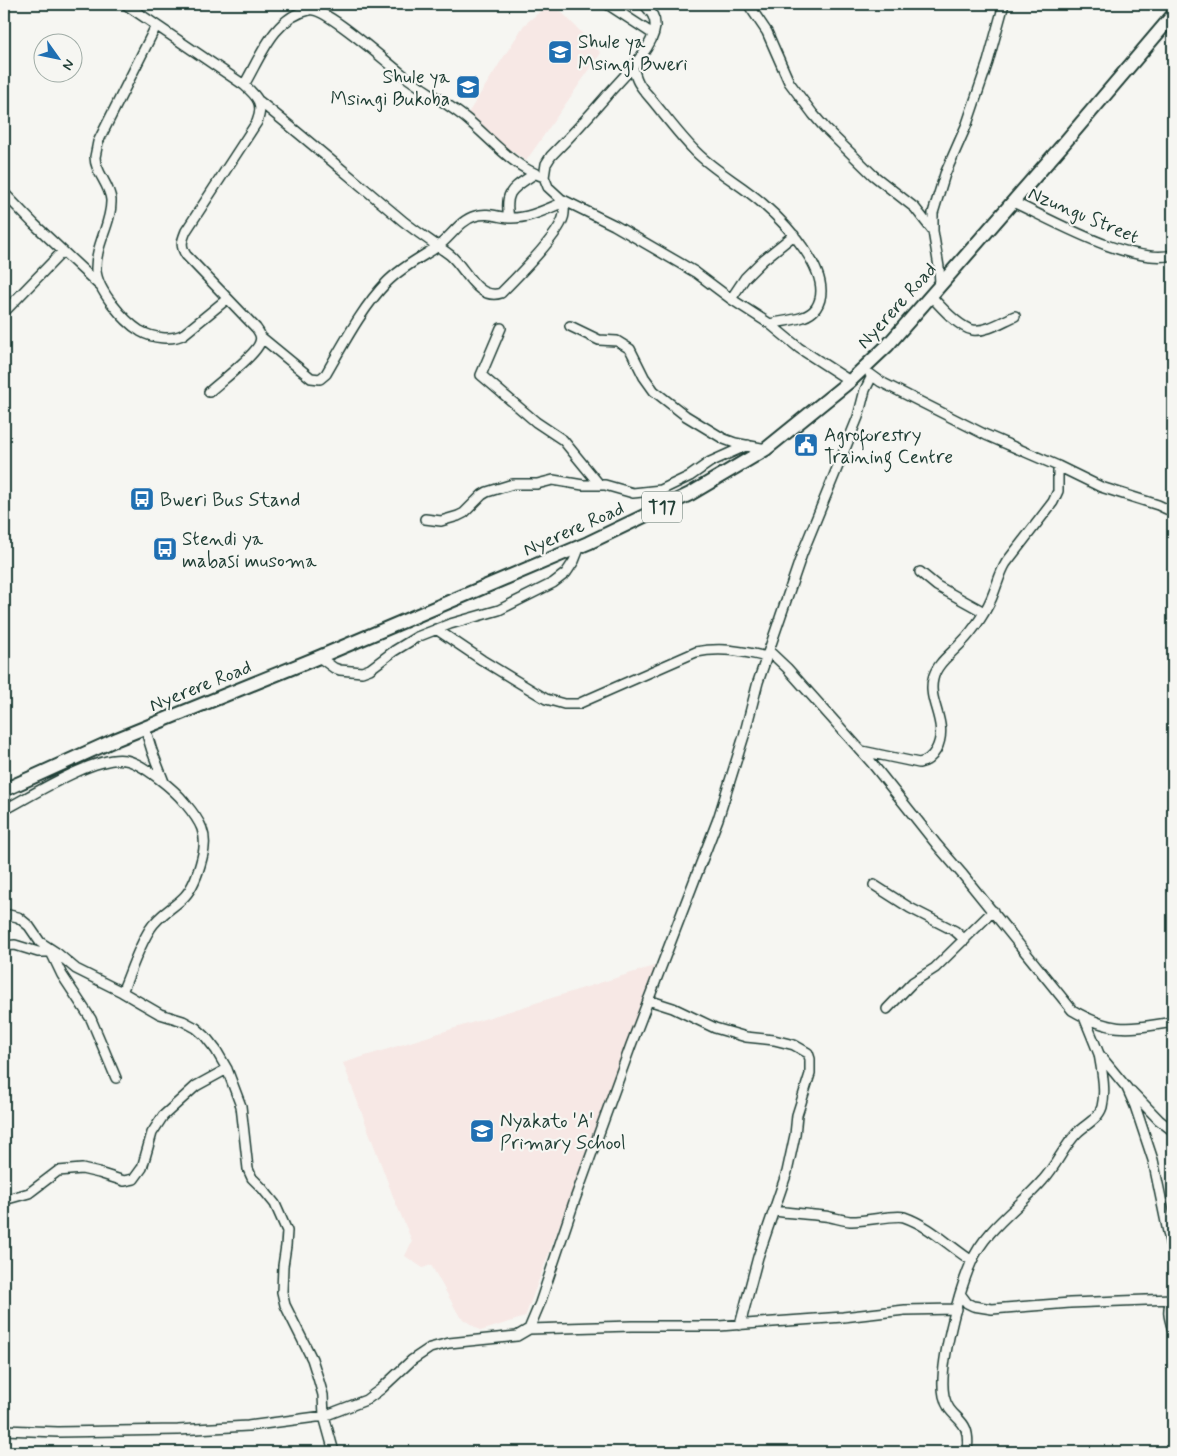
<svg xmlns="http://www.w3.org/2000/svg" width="1177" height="1456" font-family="Mynerve,sans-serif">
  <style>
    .built { fill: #f7e8e5 }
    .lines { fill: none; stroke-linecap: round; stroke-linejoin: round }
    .minor-casing { stroke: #1f3d34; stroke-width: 12 }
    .primary-casing { stroke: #1f3d34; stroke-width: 16 }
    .minor { stroke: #f6f6f2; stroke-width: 9 }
    .primary { stroke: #f6f6f2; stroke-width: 12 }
    .labels { text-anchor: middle; stroke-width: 4.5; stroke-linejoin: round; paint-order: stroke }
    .shield { fill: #f6f6f2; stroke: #60746d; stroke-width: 1 }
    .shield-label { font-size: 18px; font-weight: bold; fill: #1f3d34 }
    .poi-label { font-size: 19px; fill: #1f3d34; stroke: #f6f6f2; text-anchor: start }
    .street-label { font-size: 19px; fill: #1f3d34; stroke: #f6f6f2 }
  </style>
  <rect width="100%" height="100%" fill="#f6f6f2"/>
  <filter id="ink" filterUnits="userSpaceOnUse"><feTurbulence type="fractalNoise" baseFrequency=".02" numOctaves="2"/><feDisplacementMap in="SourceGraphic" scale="10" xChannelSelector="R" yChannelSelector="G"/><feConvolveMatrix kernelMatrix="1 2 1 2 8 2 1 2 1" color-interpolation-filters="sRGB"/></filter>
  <g filter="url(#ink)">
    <path class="built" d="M549,4H554L601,53L526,161L465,118L524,25Z
      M657,965L525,1317L481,1331L460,1317L431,1265L423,1268L405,1256L412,1241L394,1199L343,1063Z"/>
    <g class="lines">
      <defs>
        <path id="minor" d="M125,4L244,85C258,97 264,104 257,122L186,231C182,241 180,245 186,255L256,328C259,332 262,336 260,342C257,354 220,382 209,392
          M607,4L653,34
          M644,4C650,11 656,17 655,27C653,49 622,78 609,93C590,115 571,136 551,156L546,164L544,177L548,187L561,199L614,225L695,272L731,299L770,324L799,348L850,381
          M748,4L767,32L789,82L813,114L825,128L873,175L915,208L933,231
          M156,26L98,142C97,147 96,152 95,157C95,172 110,185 111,200C112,223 95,245 96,270C97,290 124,321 140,331C152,338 172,341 184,334L227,299
          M633,68C635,73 636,80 640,85C643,90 648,95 652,100C666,117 680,136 696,152C716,172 742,185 762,203C785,223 837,276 816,308C807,321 783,320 770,324
          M244,85C260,58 274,17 309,10C325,6 387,63 402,74C423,90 447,103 468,120C492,140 513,167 544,177
          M259,101C308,140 355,181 403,221C418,233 434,243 450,255C465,267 477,301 501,293C516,278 558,236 563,218C565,213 564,207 564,202
          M4,193L34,224L99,285
          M1013,202C1054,221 1129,265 1173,255
          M509,218C504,190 513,189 534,174
          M940,284L939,267L933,231V213L945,174L967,124L988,62L1004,4
          M930,295C939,305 959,328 973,330C987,332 1003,321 1015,316
          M731,299L745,278L763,260L794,235
          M4,312L63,251
          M570,326L599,340L617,341L630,349L644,377L654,391L686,416L724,439L735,443L766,449
          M501,328L481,375L536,422L563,440L599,484
          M261,337L311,378L320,379L326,374C344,343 362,308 387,282C402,267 420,258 437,247C450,238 460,220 475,216C488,212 497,217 509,218C528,219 547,209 564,202L568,204
          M870,374L881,382L986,435L1058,466L1101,487L1158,505L1173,512
          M425,519L441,521L458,516L464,513L482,495L487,492L513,484H537L553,480L583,485H605L633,493L661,490L690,476L710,462L748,445
          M920,572L937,586L984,612
          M436,629L482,660L546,699L564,704H578L589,699L696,652C721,647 742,651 767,657
          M769,651L787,668L871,762L937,845L963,875L1072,1010C1113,1034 1129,1029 1173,1022
          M319,657L334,668L340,670L362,672L370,669L394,651L417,637L450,624L499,610L553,583L566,573L574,561L580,546
          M145,728L152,751L164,782
          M862,751L919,763C926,762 932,757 936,750C950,723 927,703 933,679C936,664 951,654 961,643C974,630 988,609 994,592C998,582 1000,573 1006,563L1053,502L1058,491V466
          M4,810C31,796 95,755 125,760C141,762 175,790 185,803C200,821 209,834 202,858C199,870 194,886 185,896C174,908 159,914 150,929C138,948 131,971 122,992
          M874,885L910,908L955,931L965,940
          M4,914L18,917L29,926L40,942L57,953L76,969L122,992L160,1014L183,1021L196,1028L205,1036L216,1050L227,1069L241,1106L248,1169L252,1178L262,1188L275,1204L287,1231L286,1246L283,1266L282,1292L285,1305L312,1359L318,1378L323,1395L324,1416L334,1452
          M4,946L15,945L38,952H50
          M49,948L62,975L91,1019L116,1078
          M648,1000L673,1008L715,1028L746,1037L774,1040L794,1045L808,1053L810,1059V1074L797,1115L795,1135L787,1172L758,1257L740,1325
          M887,1009L913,982L935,968L993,911
          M1084,1017L1099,1054L1127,1088L1135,1106L1153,1160L1173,1256
          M1131,1091L1159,1120L1173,1131
          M4,1200L29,1193L58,1171L82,1169L99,1173L124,1181L134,1179L142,1168L152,1133L163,1116L196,1086L227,1069
          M774,1211C791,1213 807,1214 824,1216C833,1217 841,1220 850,1221C864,1222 895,1214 904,1217C930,1226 949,1246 972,1261
          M961,1295L967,1303L973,1306L992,1309L1070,1303L1172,1299
          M1173,1297C1166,1309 1169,1318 1173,1330
          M529,1329L632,1326H719L843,1317L905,1310L957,1309
          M4,1430L58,1432L178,1430L248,1426L324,1416L366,1400L381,1389L412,1360L430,1348L449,1343L517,1336L529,1329L540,1303L574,1202L631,1045L718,819L744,736L758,682L802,554L858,417L865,390L872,376
          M967,1452C972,1414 950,1423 944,1396C938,1367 959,1291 971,1263C985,1229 1020,1207 1043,1180C1056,1166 1063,1148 1076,1134C1084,1125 1098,1120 1102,1107C1106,1091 1102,1071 1099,1054
          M1015,1452H1025"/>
        <path id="primary" d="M4,790L117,739L319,657L588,543L690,494L766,449L850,381L887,346L1060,148L1173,15"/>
      </defs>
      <use href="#minor" class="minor-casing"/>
      <use href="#primary" class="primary-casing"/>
      <use href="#minor" class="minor"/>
      <use href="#primary" class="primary"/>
    </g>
  </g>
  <defs>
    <symbol id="school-square" viewBox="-11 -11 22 22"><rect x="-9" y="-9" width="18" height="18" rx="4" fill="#1f6fb2" stroke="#f6f6f2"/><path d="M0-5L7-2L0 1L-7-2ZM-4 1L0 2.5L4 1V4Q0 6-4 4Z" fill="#fff"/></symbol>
    <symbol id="civic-square" viewBox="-11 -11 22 22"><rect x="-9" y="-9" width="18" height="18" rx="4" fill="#1f6fb2" stroke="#f6f6f2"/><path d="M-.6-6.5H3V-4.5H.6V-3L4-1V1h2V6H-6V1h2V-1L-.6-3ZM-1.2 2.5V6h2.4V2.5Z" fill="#fff"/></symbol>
    <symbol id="bus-square" viewBox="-11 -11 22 22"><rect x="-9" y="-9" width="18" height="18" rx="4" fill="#1f6fb2" stroke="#f6f6f2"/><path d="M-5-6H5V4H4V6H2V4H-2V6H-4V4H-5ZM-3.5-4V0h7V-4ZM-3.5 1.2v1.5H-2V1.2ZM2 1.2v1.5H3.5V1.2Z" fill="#fff"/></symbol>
  </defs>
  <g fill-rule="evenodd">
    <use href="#school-square" x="546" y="38" width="28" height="28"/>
    <use href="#school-square" x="454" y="73" width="28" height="28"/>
    <use href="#civic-square" x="792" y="431" width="28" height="28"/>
    <use href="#bus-square" x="128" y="485" width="28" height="28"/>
    <use href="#bus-square" x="151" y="535" width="28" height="28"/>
    <use href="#school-square" x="468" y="1117" width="28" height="28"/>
  </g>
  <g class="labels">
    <rect class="shield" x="642" y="491.5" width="40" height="31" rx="4"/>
    <g class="shield-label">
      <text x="662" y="513">T17</text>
    </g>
    <g class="poi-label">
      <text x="578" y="48">Shule ya<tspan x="578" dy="22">Msingi Bweri</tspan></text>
      <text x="450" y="83" text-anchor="end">Shule ya<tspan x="450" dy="22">Msingi Bukoba</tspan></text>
      <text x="824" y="441">Agroforestry<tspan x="824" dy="22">Training Centre</tspan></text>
      <text x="160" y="506">Bweri Bus Stand</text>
      <text x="182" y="545">Stendi ya<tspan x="182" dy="22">mabasi musoma</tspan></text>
      <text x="500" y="1127">Nyakato 'A'<tspan x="500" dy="22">Primary School</tspan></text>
    </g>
    <g class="street-label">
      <text transform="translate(1084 214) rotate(23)" y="7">Nzungu Street</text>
      <text transform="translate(896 305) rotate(-48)" y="7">Nyerere Road</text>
      <text transform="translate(573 528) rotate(-24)" y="7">Nyerere Road</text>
      <text transform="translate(200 685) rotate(-22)" y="7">Nyerere Road</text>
    </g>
  </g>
  <rect width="1177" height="1456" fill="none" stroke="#f6f6f2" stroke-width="20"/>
  <rect x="10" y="10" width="1157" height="1436" fill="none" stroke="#1f3d34" stroke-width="2" filter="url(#ink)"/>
  <g transform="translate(58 58) rotate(123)"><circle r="24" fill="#f6f6f2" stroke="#a0aca6"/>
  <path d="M0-4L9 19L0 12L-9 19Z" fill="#1f6fb2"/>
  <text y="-8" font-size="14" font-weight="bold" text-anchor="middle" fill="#1f3d34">N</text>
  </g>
</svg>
